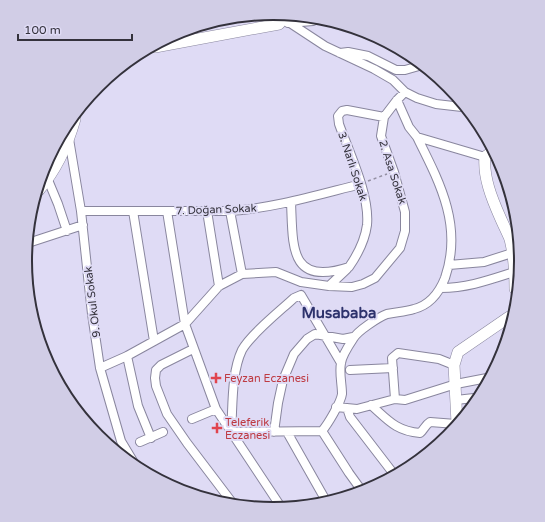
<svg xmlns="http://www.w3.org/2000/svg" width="545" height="522" font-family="'Varela Round',sans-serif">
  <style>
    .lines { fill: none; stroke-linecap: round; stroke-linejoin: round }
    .street-casing { stroke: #89869e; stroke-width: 10 }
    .secondary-casing { stroke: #89869e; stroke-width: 12 }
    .path { stroke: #9490a3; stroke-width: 1.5; stroke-dasharray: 3 3; stroke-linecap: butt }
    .street { stroke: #fff; stroke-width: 8 }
    .secondary { stroke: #fff; stroke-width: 11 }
    .health-dot { fill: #e0444e; stroke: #dfdbf5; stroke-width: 1.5 }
    .labels { text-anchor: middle; stroke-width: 4; stroke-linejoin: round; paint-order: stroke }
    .street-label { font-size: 11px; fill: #34323c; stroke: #dfdbf5 }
    .health-label { font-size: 11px; fill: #be3a42; stroke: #dfdbf5; text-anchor: start }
    .district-label { font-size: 15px; font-weight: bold; fill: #2d326c; stroke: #dfdbf5 }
    .rim { fill: none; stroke: #34323c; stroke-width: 2 }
  </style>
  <rect width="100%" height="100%" fill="#dfdbf5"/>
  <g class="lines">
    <defs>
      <path id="street" d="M288,23L313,21
        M290,23L325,46L374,69L393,80L405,92L417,98L436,104L462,107
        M340,53L348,52L368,56L396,70H405L419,66
        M397,100L409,127L417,137L485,157
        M69,139L81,211L92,314L100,368L121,441L133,461
        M43,167L51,174
        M48,180L58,204L67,231
        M291,202C293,246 289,287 349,267C358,254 365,240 367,225C370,195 349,152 339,124L338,116L342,111L347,110L384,117
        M81,211H230C275,208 317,195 361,184
        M133,211L154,341
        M167,211L185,324L216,409L281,507
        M207,211L219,286
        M230,211L242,274
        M28,243L83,225
        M449,265L484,262L512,253
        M329,286L347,269
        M441,288C467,288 489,280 514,272
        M193,349L161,365L156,370L155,378L156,386L167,414L187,443L231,501
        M43,353L44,357
        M127,356L138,406L151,438
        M100,368L127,356L185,324L219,286L242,274L276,272L301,282L329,286L352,287L363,284L375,278L400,248L405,231V212L394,172L381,136L384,117L397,100L405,92
        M350,370L393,368
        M395,399L392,358L398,353L439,359L454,365
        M456,400L474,398
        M371,405C388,420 396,431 420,433C424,430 425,425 430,422L456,424
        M336,407L357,409L395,399L405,400L456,384L487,378
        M347,408L350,417L393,473
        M192,419L216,409
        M322,431C328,424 341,402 342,394C342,384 339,373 341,363C342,356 349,345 353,339C357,331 379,317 387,314C396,312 405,312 414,309C430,305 439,293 445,278C463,226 440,183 417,137
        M322,431L231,432C233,407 231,373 242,350C251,334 280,311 294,298L301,295L341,363
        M322,431L349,473L362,491
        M274,432L278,403L283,380L294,354L307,339L315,334L343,339L353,337
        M287,432L325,499
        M140,442L163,432"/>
      <path id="secondary" d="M155,47L279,24L286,16
        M492,152L485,157C483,177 492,199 500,217C503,224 507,232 510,239C514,255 515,273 515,289
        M39,190C56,170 68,144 75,119
        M457,423L454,365L458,352L509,317"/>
    </defs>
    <use href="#street" class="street-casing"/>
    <use href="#secondary" class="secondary-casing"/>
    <path class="path" d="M368,181L387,174"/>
    <use href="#street" class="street"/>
    <use href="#secondary" class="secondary"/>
  </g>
  <g class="health-dot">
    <path d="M214 372h4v4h4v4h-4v4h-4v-4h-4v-4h4z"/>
    <path d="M215 422h4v4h4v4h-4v4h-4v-4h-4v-4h4z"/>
  </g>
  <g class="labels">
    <g class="street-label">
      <text transform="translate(353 166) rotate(72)" y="4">3. Narlı Sokak</text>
      <text transform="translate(393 172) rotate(72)" y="4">2. Asa Sokak</text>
      <text transform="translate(216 209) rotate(-2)" y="4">7. Doğan Sokak</text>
      <text transform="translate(92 302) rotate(-97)" y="4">9. Okul Sokak</text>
    </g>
    <g class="health-label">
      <text x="224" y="382">Feyzan Eczanesi</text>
      <text x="225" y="426">Teleferik<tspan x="225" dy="13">Eczanesi</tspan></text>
    </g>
    <g class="district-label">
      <text x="339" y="318">Musababa</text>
    </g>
  </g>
  <path d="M0 0H545V522H0ZM32 261a241 241 0 1 1 482 0a241 241 0 1 1-482 0Z" fill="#d1cde6" fill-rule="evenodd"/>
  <path class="rim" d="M32 261a241 241 0 1 1 482 0a241 241 0 1 1-482 0Z"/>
  <path d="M18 34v6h114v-6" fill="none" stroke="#34323c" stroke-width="2"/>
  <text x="24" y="34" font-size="12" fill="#34323c" stroke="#dfdbf5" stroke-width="3" paint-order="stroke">100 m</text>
</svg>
